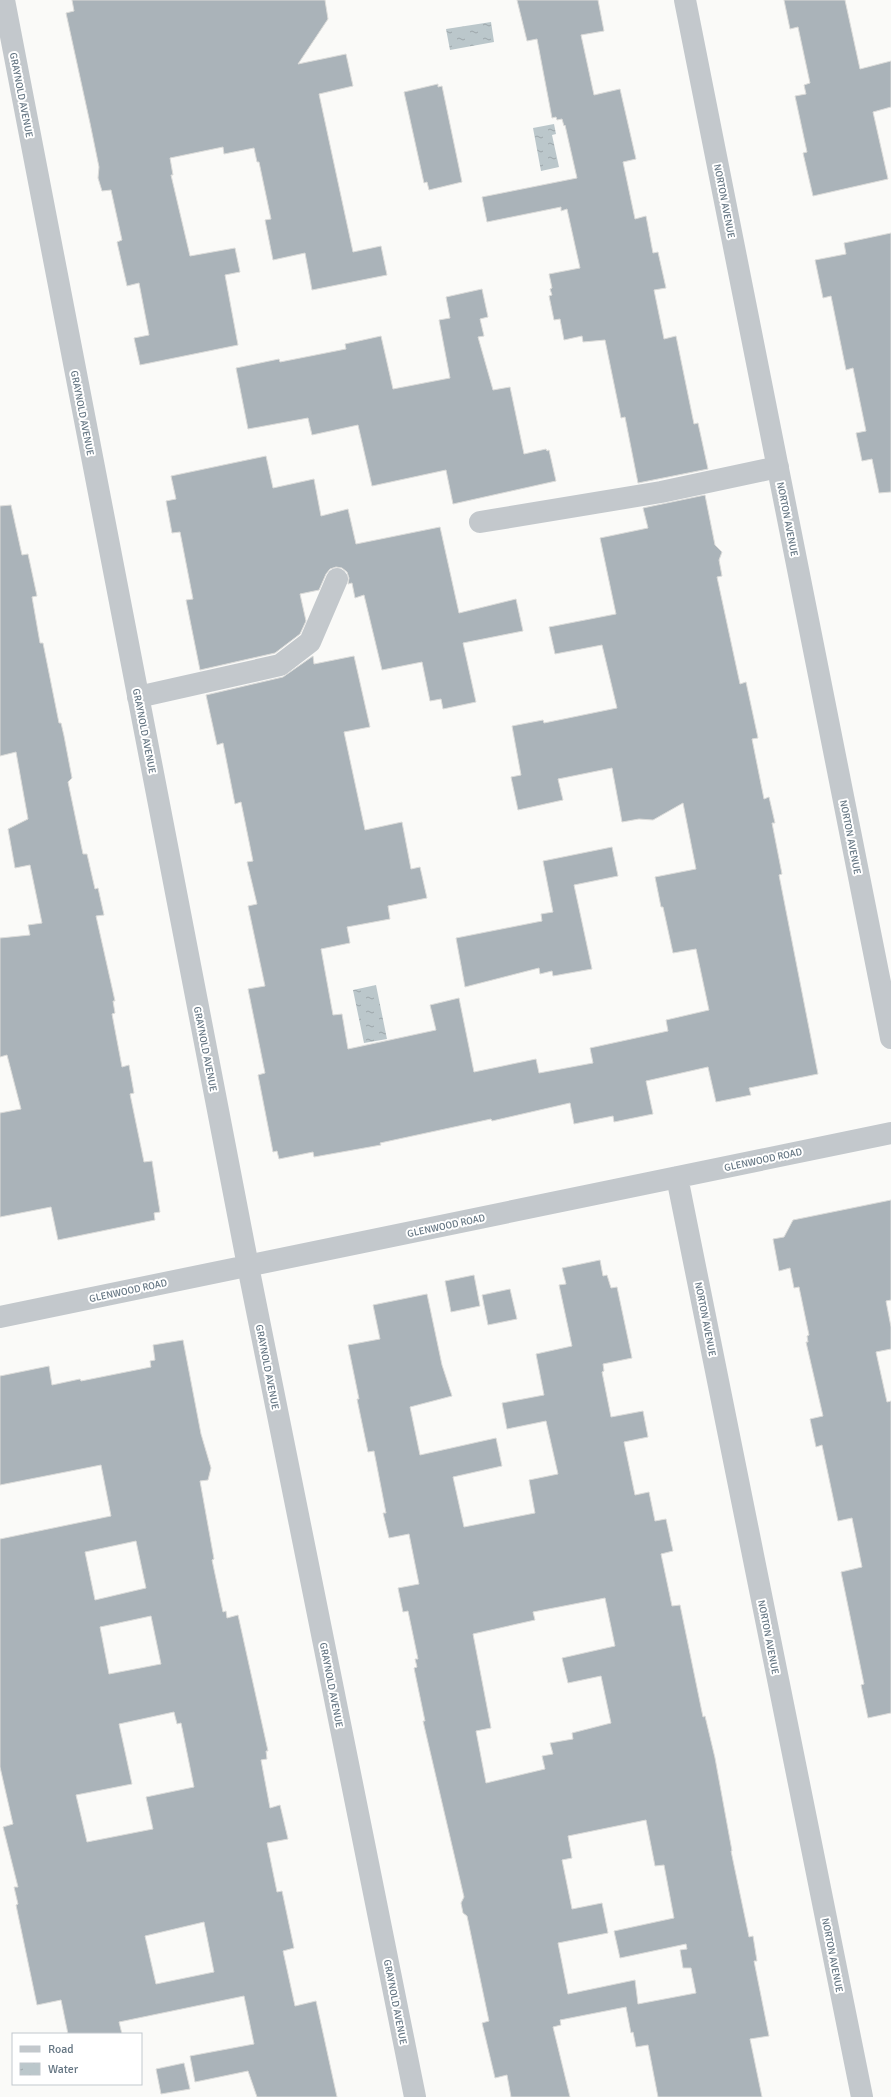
<svg xmlns="http://www.w3.org/2000/svg" width="891" height="2097" font-family="Signika,sans-serif">
  <style>
    .water { fill: url(#water-ripples) }
    .building { fill: #aab3b9; stroke: #dcdcda; fill-rule: evenodd }
    .lines { fill: none; stroke-linecap: round; stroke-linejoin: round }
    .minor { stroke: #c3c8cc; stroke-width: 22 }
    .labels { text-anchor: middle; stroke-width: 4; stroke-linejoin: round; paint-order: stroke }
    .street-label { font-size: 10px; fill: #657683; stroke: #fff }
  </style>
  <defs>
    <pattern id="water-ripples" width="26" height="14" patternUnits="userSpaceOnUse"><rect width="26" height="14" fill="#bbc7cb"/><path d="M2 4q2-2 4 0t4 0M15 11q2-2 4 0t4 0" fill="none" stroke="#9ca6aa"/></pattern>
  </defs>
  <rect width="100%" height="100%" fill="#fafaf8"/>
  <path class="water" d="M491,22L494,42L450,50L446,29Z
    M554,124L556,134L552,135L559,167L541,171L533,128Z
    M376,985L387,1039L364,1043L353,990Z"/>
  <path class="building" d="M72,0H325L328,19L298,64L346,54L353,86L319,94L353,252L381,246L387,275L312,290L305,253L273,260L265,220L271,219L259,162H257L254,148L224,154L223,147L170,158L173,175H171L190,256L235,248L240,272L225,275L238,345L140,365L134,338L149,335L139,283L127,286L117,242L122,240L111,190L102,191L98,178L99,167L90,123L66,13L74,11Z
    M517,0H598L604,31L581,35L594,95L620,89L636,159L623,162L635,219L646,216L653,253L658,252L666,288L654,290L664,339L676,336L694,424L698,423L708,469L638,483L625,417L621,418L605,340L583,342L582,336L564,340L560,319L554,320L549,296L552,295L550,289L552,288L549,274L580,268L567,209L561,211V207L487,222L482,197L577,178L565,125L564,126L562,119L557,120L556,117L552,118L537,39L527,41Z
    M784,0H845L860,69L891,61V107L873,112L888,179L813,196L803,153L807,152L795,96L806,94L804,85L810,83L798,27L790,29Z
    M438,84V87L442,86L462,182L429,190L427,182L424,183L404,92Z
    M891,233V492L879,493L872,459L862,461L856,433L866,431L853,368L846,370L831,296L823,298L815,260L846,254L844,243Z
    M482,289L488,317L480,319L484,336L478,337L493,390L510,387L524,454L546,449L547,451L549,450L556,481L453,504L446,470L372,486L358,425L312,435L308,418L248,429L236,368L279,359L280,362L346,349L345,344L381,336L393,389L450,378L439,320L450,318L446,297Z
    M266,456L273,488L314,479L321,516L348,509L356,544L440,527L459,613L516,599L523,631L463,643L476,702L443,709L441,699L430,701L422,662L382,670L364,595L355,598L352,583L348,584L349,578L347,572L342,568L336,567L330,569L326,574L319,590L300,594L306,621L300,634L275,653L200,670L186,600L193,599L180,532L172,533L166,501L176,499L171,476Z
    M705,495L715,545L722,552L719,560L722,576L717,577L740,684L746,682L758,738L752,739L764,799L769,797L775,823H772L782,874L779,875L818,1074L749,1088L751,1095L716,1102L708,1067L646,1081L653,1114L614,1122L613,1116L574,1124L570,1103L492,1121L491,1119L380,1143L381,1145L314,1157L313,1152L279,1159L277,1151L273,1152L258,1075L265,1073L248,989L265,986L248,906L257,904L247,862L253,861L241,802L235,804L223,743L217,745L206,695L283,677L313,656L314,664L354,656L370,727L344,732L365,830L402,822L411,869L420,867L427,898L388,906L390,919L347,927L350,943L321,949L333,1015L342,1014L348,1049L436,1030L430,1005L459,998L474,1072L536,1059L539,1073L593,1063L590,1048L668,1031L666,1020L709,1010L696,949L673,953L663,907H661L655,877L696,869L683,803L653,820L639,819L622,822L612,768L558,779L563,800L518,810L511,777L521,775L512,726L543,720L544,723L617,708L602,645L555,654L549,627L616,614L600,538L648,528L643,508Z
    M11,505L22,555L28,554L37,596L32,597L40,643H43L59,723H61L64,736L72,778L68,782L83,854H87L95,889L98,888L104,915L96,916L115,1001H113L115,1013L112,1014L122,1067L129,1065L134,1093L130,1094L144,1162L152,1161L160,1212L154,1213L155,1220L58,1240L51,1207L0,1217V1113L21,1109L7,1055L0,1057V938L30,935L28,925L42,923L30,865L15,868L8,829L28,819L16,752L0,756V506Z
    M612,847L618,876L574,885L592,969L553,976L552,971L540,974L539,968L465,987L456,938L542,921L541,914L553,912L543,861Z
    M891,1200V1300L886,1301L891,1327V1349L876,1352L887,1402L891,1401V1713L868,1718L861,1685L864,1684L841,1572L862,1567L852,1518L838,1521L822,1445L816,1447L810,1419L823,1416L806,1342H808L807,1336L809,1335L799,1287L794,1288L790,1268L779,1271L773,1239L784,1237L793,1220Z
    M600,1260L603,1276L607,1275L611,1288L617,1287L632,1358L603,1364L604,1371L602,1372L611,1417L643,1411L648,1437L624,1442L635,1495L649,1492L655,1521L666,1519L673,1551L661,1554L672,1606L680,1605L703,1717L705,1716L715,1758L732,1851H731L749,1937L753,1936L757,1961H754L769,2036L750,2039L762,2097H658L648,2045L636,2047L633,2032L631,2033L626,2007L560,2020L561,2025L553,2027L570,2097H511L507,2075L495,2078L482,2023L489,2021L467,1916L463,1913L461,1903L464,1897L423,1721H425L414,1668L417,1667L415,1659H418L408,1611L403,1612L398,1588L419,1584L409,1534L389,1538L383,1513H386L374,1451L368,1452L357,1399H359L348,1345L380,1339L373,1305L427,1294L442,1365L452,1396L410,1407L420,1455L496,1438L502,1466L453,1477L464,1527L535,1513L529,1480L558,1474L546,1421L507,1429L502,1403L544,1395L536,1354L572,1346L559,1285L566,1284L562,1268ZM605,1598L615,1646L562,1658L568,1683L601,1676L611,1723L572,1733L573,1739L550,1743L553,1754L542,1756L545,1769L486,1783L476,1731L491,1728L473,1634L535,1620L533,1612ZM646,1820L655,1866L664,1865L674,1918L614,1931L620,1958L686,1944L687,1949L680,1950L683,1968H691L696,1993L638,2004L635,1980L568,1994L558,1943L608,1933L602,1903L572,1909L562,1860L572,1858L568,1836Z
    M474,1275L480,1306L451,1312L445,1281Z
    M510,1289L517,1319L488,1325L482,1295Z
    M183,1340L201,1434L211,1468L208,1480L200,1481L214,1559L212,1560L223,1612L226,1611L227,1618L238,1615L268,1751H266L267,1759L261,1760L270,1808L280,1805L288,1839L267,1843L277,1892L282,1891L294,1948L283,1951L295,2006L316,2001L337,2097H257L248,2071L195,2082L190,2056L254,2044L244,1996L119,2022L122,2034H68L61,2000L37,2005L16,1905L18,1904L14,1887H18L3,1827L13,1824L0,1767V1539L111,1516L101,1465L0,1485V1376L49,1366L52,1385L80,1379L81,1381L151,1367L150,1361L155,1360L153,1345ZM136,1541L146,1588L95,1600L85,1552ZM151,1616L161,1664L109,1674L100,1627ZM174,1712L177,1724L181,1723L194,1787L146,1797L153,1829L87,1842L76,1795L132,1784L119,1724ZM204,1922L214,1972L156,1984L145,1936Z
    M184,2063L190,2089L161,2094L156,2069Z"/>
  <g class="lines">
    <path class="minor" d="M4,0L248,1266L415,2097
      M685,0L891,1038
      M480,522L661,492L778,467
      M138,697L280,665L310,642L337,579
      M677,1177L862,2097
      M0,1317L891,1133"/>
  </g>
  <g class="labels">
    <g class="street-label">
      <text transform="translate(22 95) rotate(79)" y="4">GRAYNOLD AVENUE</text>
      <text transform="translate(725 201) rotate(79)" y="4">NORTON AVENUE</text>
      <text transform="translate(83 413) rotate(79)" y="4">GRAYNOLD AVENUE</text>
      <text transform="translate(788 519) rotate(79)" y="4">NORTON AVENUE</text>
      <text transform="translate(145 731) rotate(79)" y="4">GRAYNOLD AVENUE</text>
      <text transform="translate(851 837) rotate(79)" y="4">NORTON AVENUE</text>
      <text transform="translate(206 1049) rotate(79)" y="4">GRAYNOLD AVENUE</text>
      <text transform="translate(763 1159) rotate(-12)" y="4">GLENWOOD ROAD</text>
      <text transform="translate(446 1225) rotate(-12)" y="4">GLENWOOD ROAD</text>
      <text transform="translate(128 1290) rotate(-12)" y="4">GLENWOOD ROAD</text>
      <text transform="translate(706 1319) rotate(79)" y="4">NORTON AVENUE</text>
      <text transform="translate(268 1367) rotate(79)" y="4">GRAYNOLD AVENUE</text>
      <text transform="translate(769 1637) rotate(79)" y="4">NORTON AVENUE</text>
      <text transform="translate(332 1685) rotate(79)" y="4">GRAYNOLD AVENUE</text>
      <text transform="translate(833 1955) rotate(79)" y="4">NORTON AVENUE</text>
      <text transform="translate(396 2002) rotate(79)" y="4">GRAYNOLD AVENUE</text>
    </g>
  </g>
  <rect x="12" y="2033" width="130" height="52" fill="#ffffff" stroke="#c1c8cd"/>
  <rect x="20" y="2046" width="20" height="6" fill="#c3c8cc" stroke="#c1c8cd"/>
  <text x="48" y="2053" font-size="12" fill="#657683">Road</text>
  <rect x="20" y="2063" width="20" height="12" fill="url(#water-ripples)" stroke="#c1c8cd"/>
  <text x="48" y="2073" font-size="12" fill="#657683">Water</text>
</svg>
